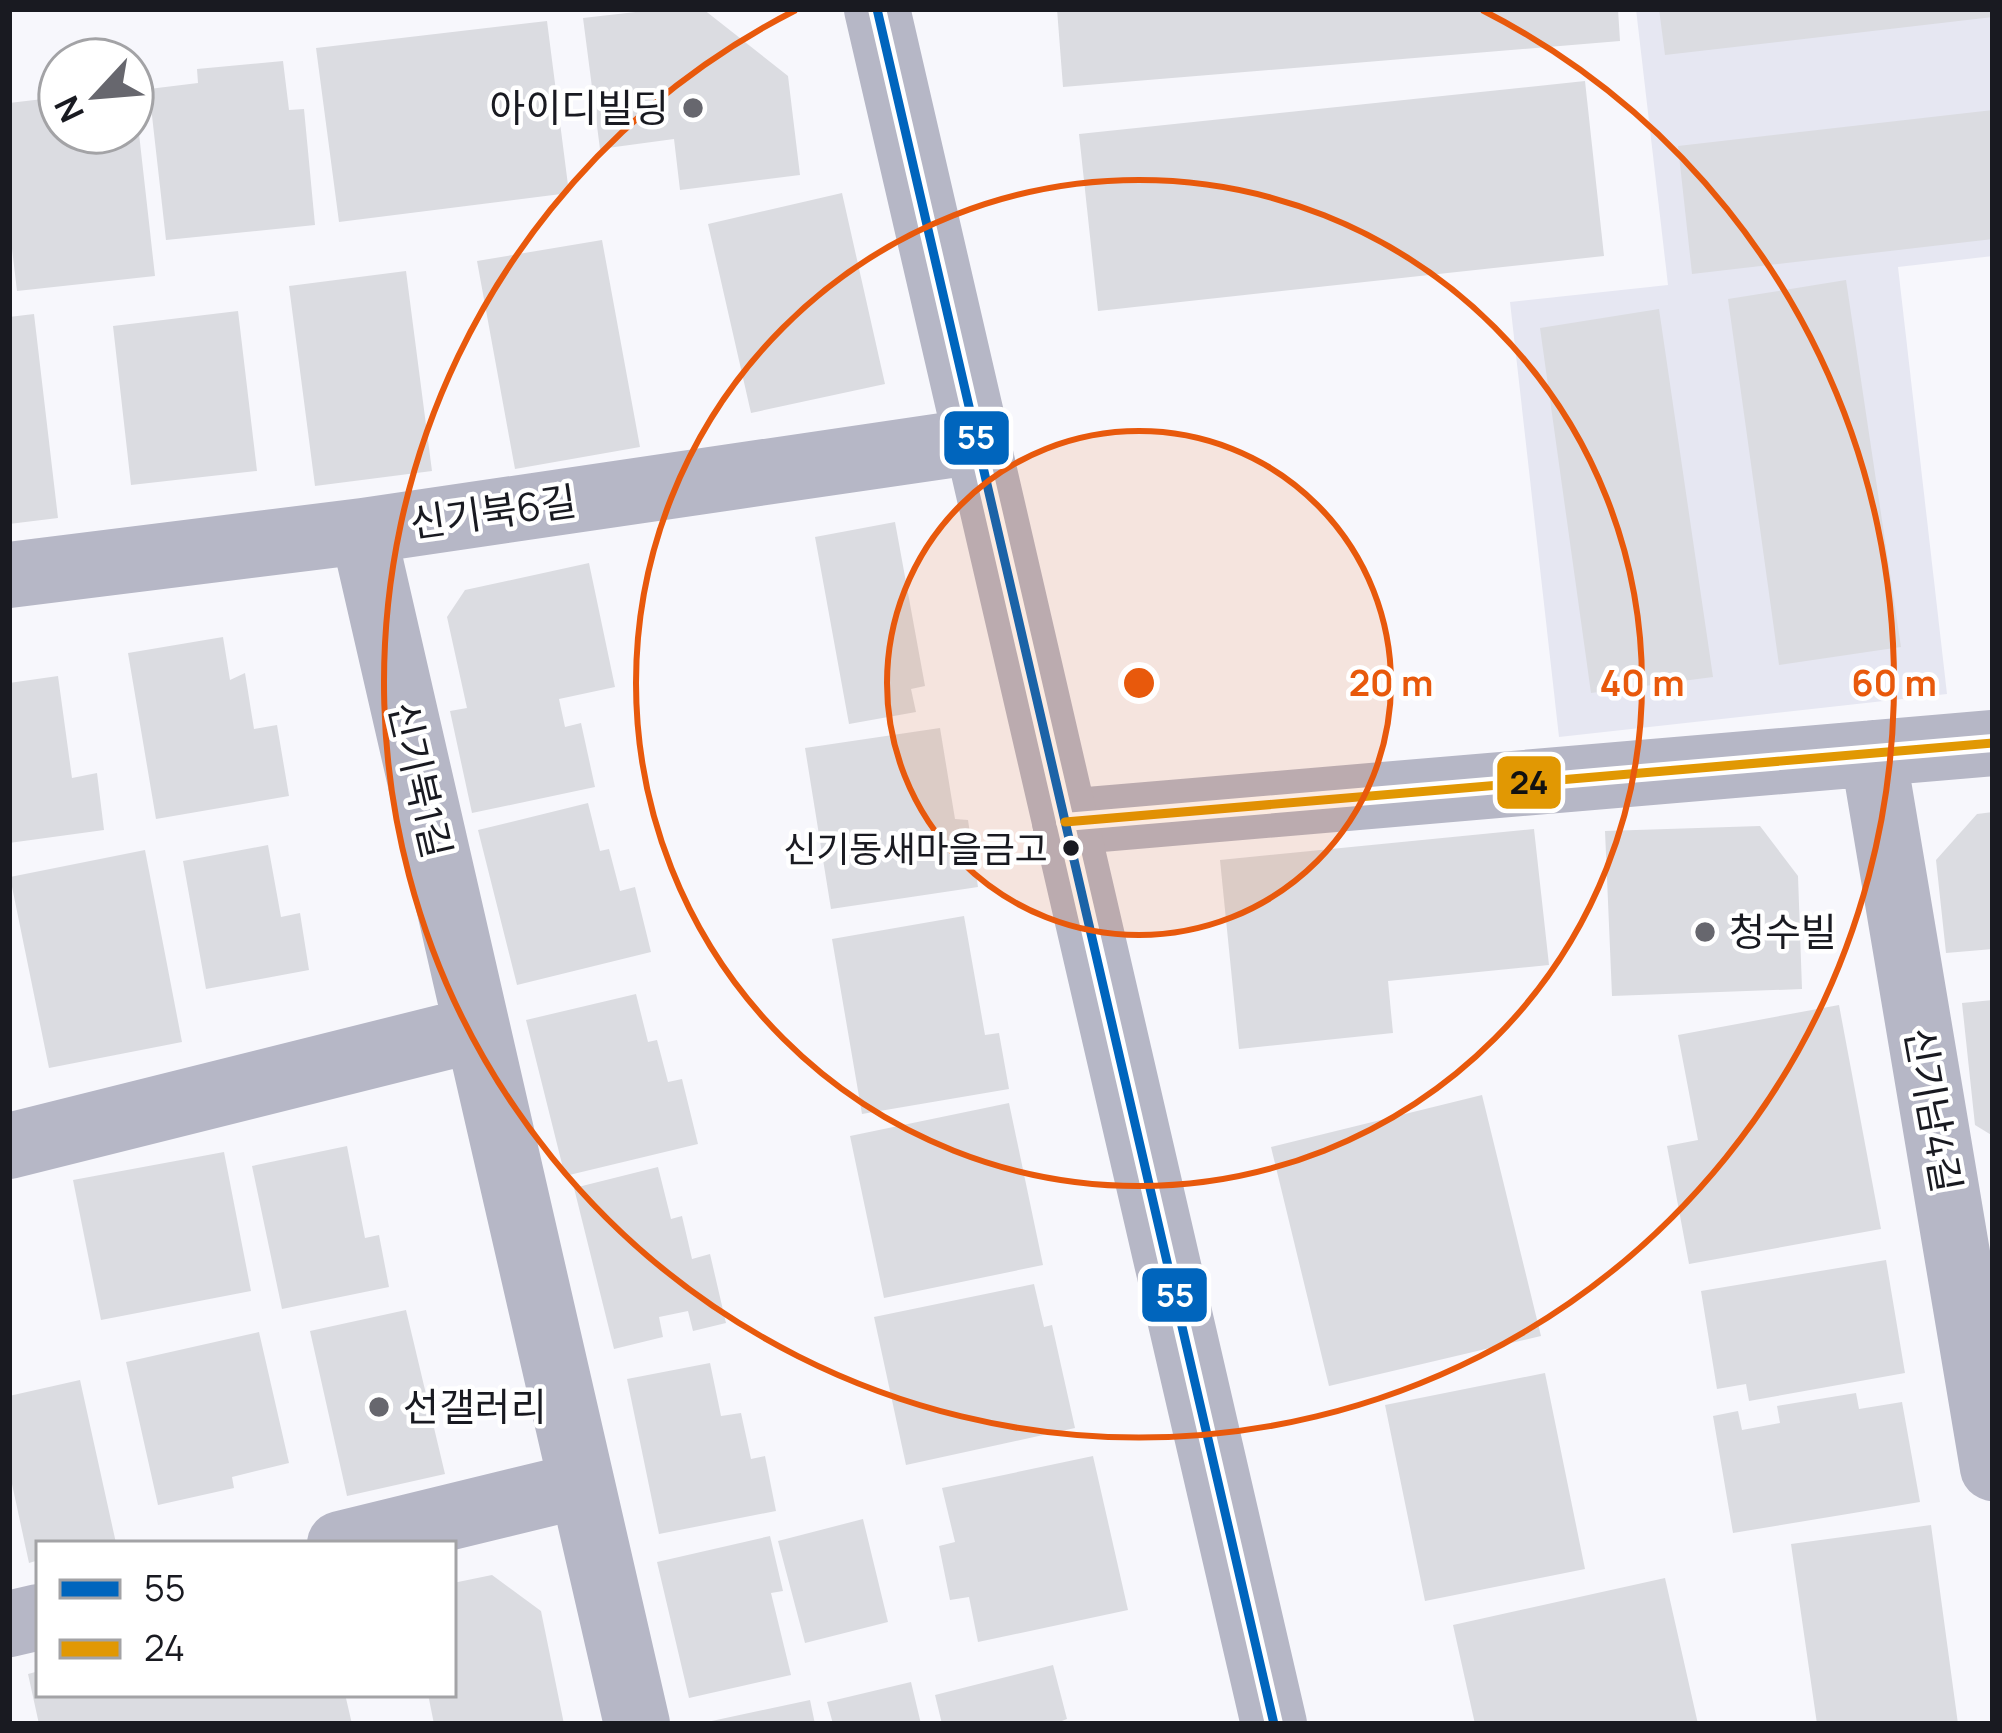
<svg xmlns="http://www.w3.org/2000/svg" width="2002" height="1733" font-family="Manrope,'Noto Sans KR',sans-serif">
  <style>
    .built { fill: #e6e7f2 }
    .building { fill: #dbdce1 }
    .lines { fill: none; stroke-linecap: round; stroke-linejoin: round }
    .minor { stroke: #b6b7c6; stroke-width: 66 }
    .tertiary { stroke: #b6b7c6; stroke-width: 66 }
    .bus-1-casing { stroke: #fff; stroke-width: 18 }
    .bus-2-casing { stroke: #fff; stroke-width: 18 }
    .bus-1 { stroke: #0065bd; stroke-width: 9 }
    .bus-2 { stroke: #e19803; stroke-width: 9 }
    .ring { fill: none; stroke: #e8590c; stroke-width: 6 }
    .poi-dot { fill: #67676e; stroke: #fff; stroke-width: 4.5 }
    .bus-dot { fill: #191a21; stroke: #fff; stroke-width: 4.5 }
    .labels { text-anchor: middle; stroke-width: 9; stroke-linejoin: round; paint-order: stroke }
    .bus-label { font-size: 36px; fill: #191a21; stroke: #fff; text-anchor: end }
    .poi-label { font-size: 39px; fill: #191a21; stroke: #fff; text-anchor: start }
    .street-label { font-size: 39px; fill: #191a21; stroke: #fff }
    .centre { fill: #e8590c; stroke: #fff; stroke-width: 6 }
    .ring-label { font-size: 36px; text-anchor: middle; font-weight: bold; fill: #e8590c; stroke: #fff; stroke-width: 9; stroke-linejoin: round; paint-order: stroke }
    .line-badge { stroke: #fff; stroke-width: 4.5 }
    .badge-label { font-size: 33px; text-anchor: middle; font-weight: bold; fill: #fff }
    .pale-badge-label { font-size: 33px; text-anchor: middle; font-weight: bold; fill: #111 }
  </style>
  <rect width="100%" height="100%" fill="#f7f7fc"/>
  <path class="built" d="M1636,9H1993V256L1898,267L1947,694L1559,737L1510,302L1668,285Z"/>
  <path class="building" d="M662,9H703L788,76L800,175L680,190L674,139L600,149L583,18Z
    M1057,9H1618L1620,41L1063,87Z
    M1659,9H1993V17L1665,55Z
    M547,21L569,193L339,222L316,48Z
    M283,61L289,110L304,109L315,225L166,240L149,89L198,83L197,69Z
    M1585,81L1604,256L1098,311L1079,134Z
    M60,97V132H132L135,98L155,276L17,291L9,223V103Z
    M1993,110V239L1692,274L1678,146Z
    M842,193L885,384L751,413L708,224Z
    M602,240L640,447L515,469L477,261Z
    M406,271L432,471L315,486L289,286Z
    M1846,280L1901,647L1779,665L1728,299Z
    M1659,309L1713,677L1591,693L1540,328Z
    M238,311L257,471L131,485L113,326Z
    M34,314L58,518L9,524V317Z
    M895,522L925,686L911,689L916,712L849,724L815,537Z
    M589,563L615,687L559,699L565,727L581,723L595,787L472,813L450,711L467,708L447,617L465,590Z
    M223,637L230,680L245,673L254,729L277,725L289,796L156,819L128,653Z
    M58,676L72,778L97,773L104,830L9,843V683Z
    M940,728L955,819L968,820L978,887L831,909L805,748Z
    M588,803L600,851L609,849L620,891L635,887L651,952L517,985L478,830Z
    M1993,812V949L1946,953L1936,860L1977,814Z
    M1760,826L1798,876L1802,989L1612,996L1605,831Z
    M1534,829L1549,965L1388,981L1393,1033L1239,1049L1220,860Z
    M268,845L281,917L300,913L309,970L206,989L183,861Z
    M145,850L182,1042L49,1068L10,877Z
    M964,916L985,1035L999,1033L1009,1089L862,1114L832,939Z
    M636,994L648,1042L657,1040L668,1082L682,1079L698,1144L565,1176L526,1020Z
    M1993,1000V1136L1975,1125L1962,1003Z
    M1839,1005L1881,1229L1689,1264L1667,1146L1698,1140L1678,1035Z
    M1482,1095L1541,1336L1329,1386L1271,1147Z
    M1009,1103L1043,1265L884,1298L850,1136Z
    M347,1146L365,1238L379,1235L389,1287L282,1309L252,1166Z
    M224,1152L251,1291L101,1320L73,1180Z
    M658,1167L671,1219L682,1216L692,1259L710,1254L726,1323L693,1331L688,1311L659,1317L663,1337L614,1349L574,1188Z
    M1886,1260L1905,1373L1749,1401L1746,1384L1717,1389L1701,1291Z
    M1034,1284L1044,1327L1052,1325L1075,1428L906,1465L874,1317Z
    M406,1310L445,1474L347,1496L310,1331Z
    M259,1332L289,1463L232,1477L234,1488L158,1505L126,1362Z
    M710,1363L721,1416L741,1413L751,1459L765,1456L776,1511L659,1534L627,1379Z
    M1545,1373L1585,1569L1425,1601L1385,1405Z
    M80,1380L116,1543L39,1544V1560L29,1563L9,1470V1396Z
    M1856,1393L1859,1409L1902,1402L1920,1502L1733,1533L1713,1416L1738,1411L1742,1430L1780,1423L1777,1406Z
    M1093,1456L1128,1610L978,1642L969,1597L950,1600L939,1546L955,1542L942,1488Z
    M863,1519L888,1622L805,1643L778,1541Z
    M1931,1525L1958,1724H1817L1791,1544Z
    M770,1536L783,1591L771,1593L791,1675L689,1698L657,1562Z
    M492,1575L541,1611L564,1724H434L428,1694H453V1583Z
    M1665,1578L1698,1724H1475L1453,1625Z
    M1053,1665L1067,1719L1054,1724H942L935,1695Z
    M39,1671V1694H345L352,1724H39L28,1674Z
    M911,1682L921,1724H833L827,1702Z
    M810,1700L815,1724H707V1722Z"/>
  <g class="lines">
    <path class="minor" d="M363,531L637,1724
      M9,575L363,531L977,441
      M1873,753L1993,1468
      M1065,822L1993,743
      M9,1146L477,1029
      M340,1544L582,1485
      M9,1624L39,1617"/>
    <path class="tertiary" d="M877,9L1274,1724"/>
    <defs>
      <path id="bus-1" d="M877,9L1274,1724"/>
      <path id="bus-2" d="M1065,822L1993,743"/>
    </defs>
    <use href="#bus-1" class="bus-1-casing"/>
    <use href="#bus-2" class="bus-2-casing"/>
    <use href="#bus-1" class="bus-1"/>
    <use href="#bus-2" class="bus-2"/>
  </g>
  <circle cx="1139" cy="683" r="252" fill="#e8590c" fill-opacity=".12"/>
  <g class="ring">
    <circle cx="1139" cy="683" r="252"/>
    <circle cx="1139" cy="683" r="503"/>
    <path d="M1482 10A755 755 0 1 1 796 10"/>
  </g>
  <g class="poi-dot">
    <circle cx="693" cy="108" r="12"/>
    <circle cx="1705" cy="932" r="12"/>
    <circle cx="379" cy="1407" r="12"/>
  </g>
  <circle class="bus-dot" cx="1071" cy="848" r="10"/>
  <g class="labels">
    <g class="bus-label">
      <text x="1048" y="862">신기동새마을금고</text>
    </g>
    <g class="poi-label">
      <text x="669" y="122" text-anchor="end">아이디빌딩</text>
      <text x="1729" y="946">청수빌</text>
      <text x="403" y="1421">선갤러리</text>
    </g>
    <g class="street-label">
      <text transform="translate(493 512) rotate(-8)" y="14">신기북6길</text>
      <text transform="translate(420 780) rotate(77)" y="14">신기북1길</text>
      <text transform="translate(1933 1110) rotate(80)" y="14">신기남4길</text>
    </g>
  </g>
  <circle cx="1139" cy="683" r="18" class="centre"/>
  <g class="ring-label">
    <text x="1391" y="696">20 m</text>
    <text x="1642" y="696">40 m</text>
    <text x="1894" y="696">60 m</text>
  </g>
  <g class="line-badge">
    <rect x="942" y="409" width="69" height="58" rx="12" fill="#0065bd"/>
    <rect x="1495" y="754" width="68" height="57" rx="12" fill="#e19803"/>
    <rect x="1140" y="1266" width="69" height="58" rx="12" fill="#0065bd"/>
  </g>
  <g class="badge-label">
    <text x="976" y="449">55</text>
    <text x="1175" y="1307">55</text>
  </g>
  <g class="pale-badge-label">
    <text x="1529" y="794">24</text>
  </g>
  <rect width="2002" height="1733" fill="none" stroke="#191a21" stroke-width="24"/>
  <rect x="36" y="1541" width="420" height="156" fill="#ffffff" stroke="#a3a3a6" stroke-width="3"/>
  <rect x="60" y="1580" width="60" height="18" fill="#0065bd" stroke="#a3a3a6" stroke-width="3"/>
  <text x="144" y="1601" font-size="36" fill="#191a21">55</text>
  <rect x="60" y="1640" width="60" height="18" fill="#e19803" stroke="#a3a3a6" stroke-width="3"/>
  <text x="144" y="1661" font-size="36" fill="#191a21">24</text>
  <g transform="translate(96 96) rotate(244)"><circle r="57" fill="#ffffff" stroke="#a3a3a6" stroke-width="3"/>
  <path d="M0-9L21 45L0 30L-21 45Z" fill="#67676e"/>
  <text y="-18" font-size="33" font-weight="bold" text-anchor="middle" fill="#191a21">N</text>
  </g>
</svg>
